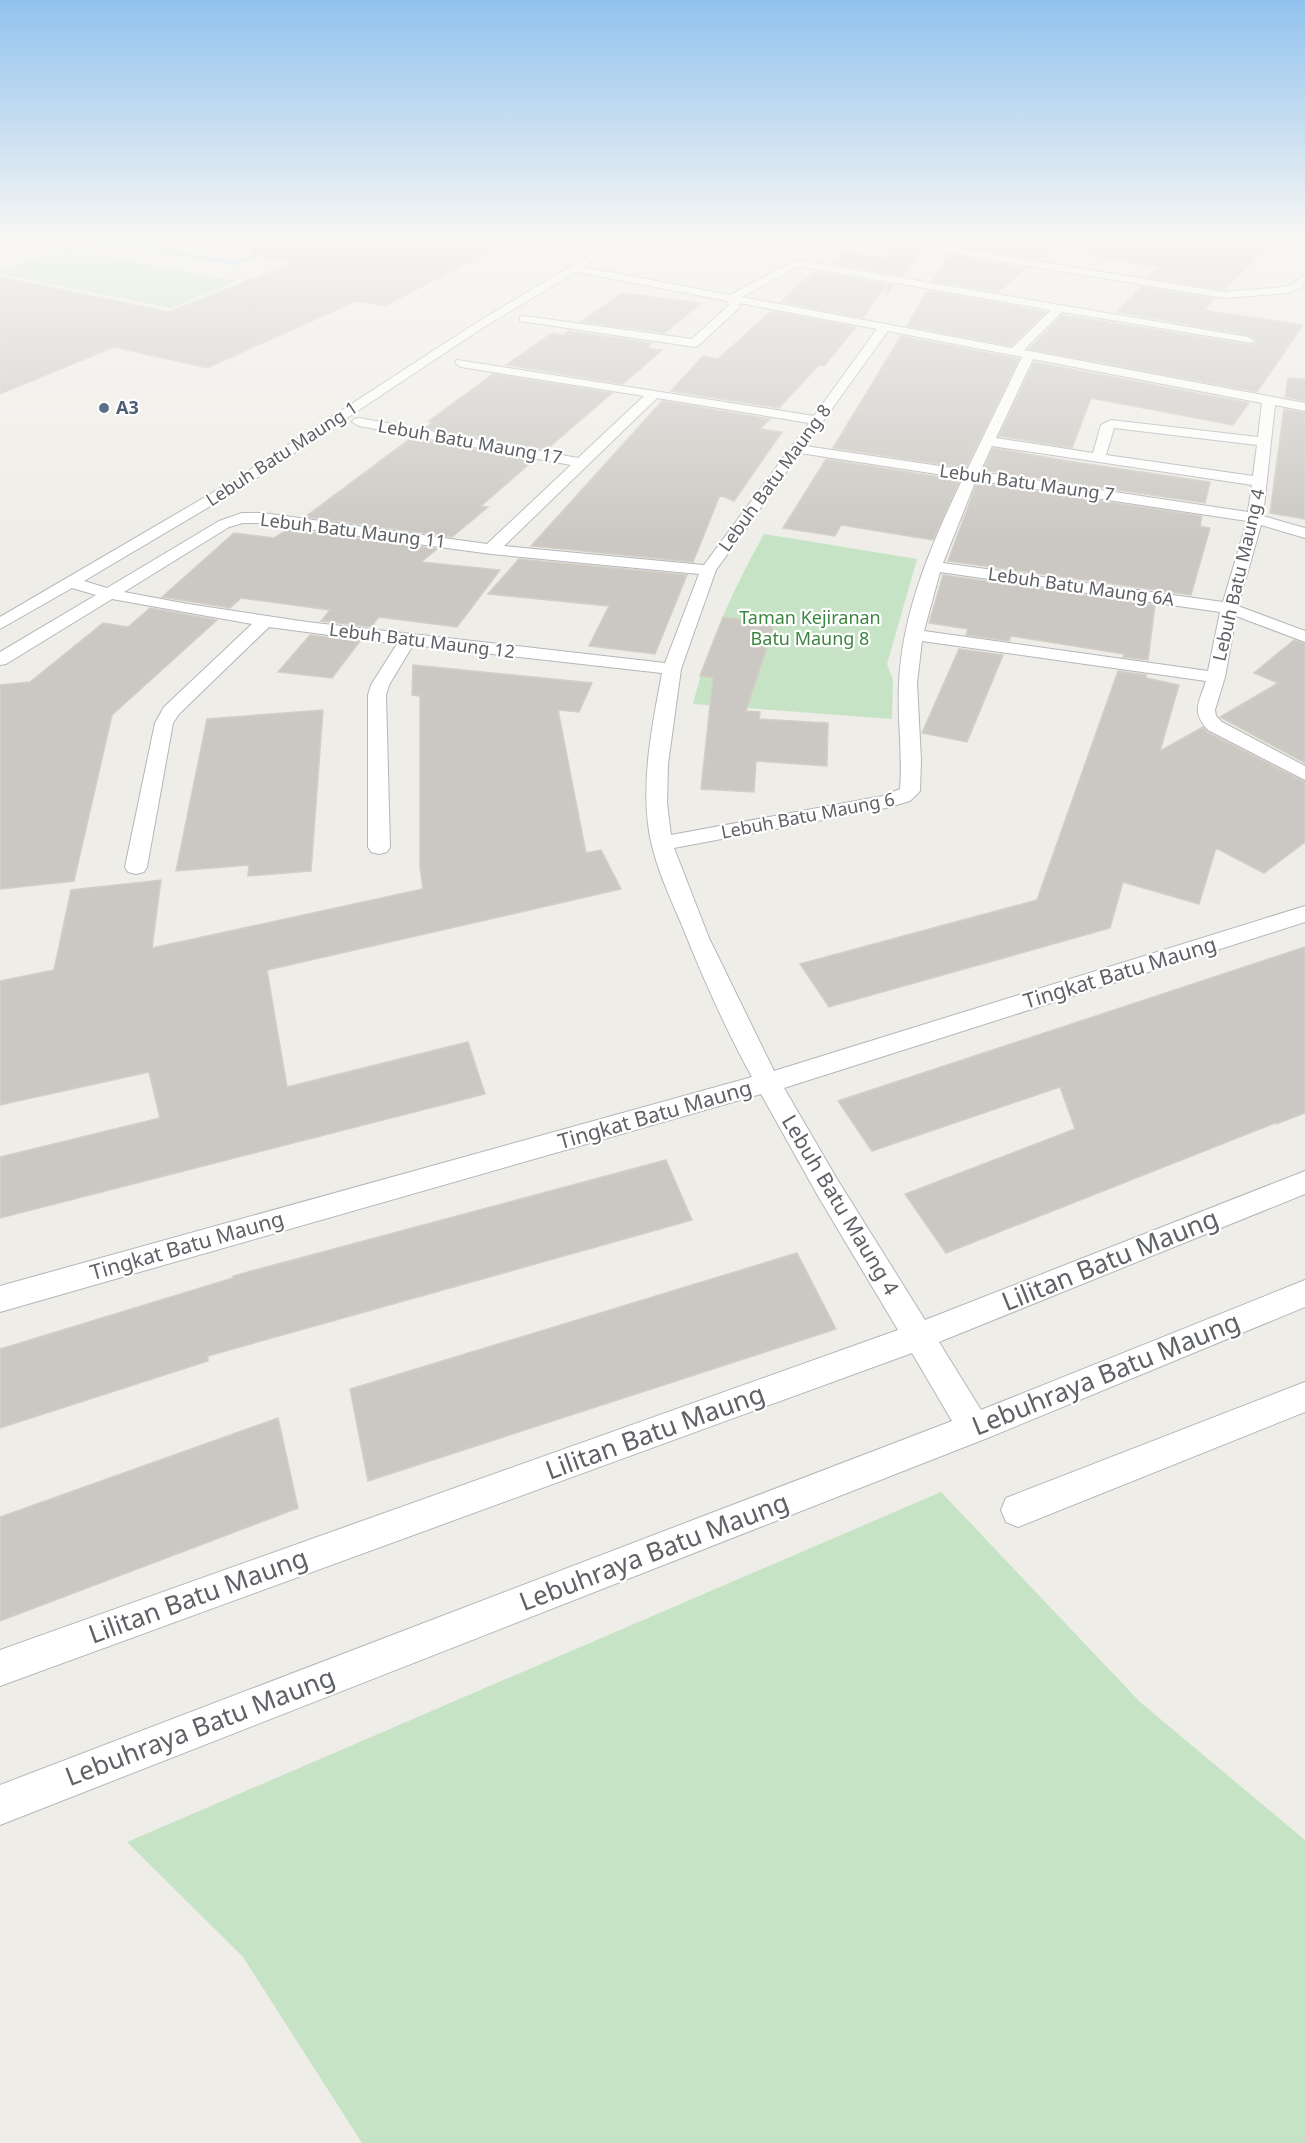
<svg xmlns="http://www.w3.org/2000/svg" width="1305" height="2143" font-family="'Noto Sans',sans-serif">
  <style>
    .green { fill: #c6e4c5 }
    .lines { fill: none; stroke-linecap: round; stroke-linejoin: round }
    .stream { stroke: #aed8f8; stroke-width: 4.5 }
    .building { fill: #cbc8c3; stroke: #d3cfc5; stroke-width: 1.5 }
    .minor-casing { stroke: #b4b6ba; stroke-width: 2 }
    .minor { fill: #fff; fill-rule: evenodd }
    .service-dot { fill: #5c6f8a; stroke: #fff; stroke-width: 2 }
    .labels { text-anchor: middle; stroke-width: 4.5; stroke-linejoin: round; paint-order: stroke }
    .far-service-label { font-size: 18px; font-weight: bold; fill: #4e5e75; stroke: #fff; text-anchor: start }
    .far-street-label { font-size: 18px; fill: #5e6165; stroke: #fff }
    .far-park-label { font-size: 18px; fill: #3e8541; stroke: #fff }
    .street-label { font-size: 21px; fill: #5e6165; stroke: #fff }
    .near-street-label { font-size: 26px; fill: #5e6165; stroke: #fff }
  </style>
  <rect width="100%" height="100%" fill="#efede7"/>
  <path class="green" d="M64,249L236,281L171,308L0,274V271Z
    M764,534L917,559L887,664L893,680L892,719L693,704C708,644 734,588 764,534Z
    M941,1492L1140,1702L1305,1840V2143H362L243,1957L127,1842Z"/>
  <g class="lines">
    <path class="stream" d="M100,240L236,263L267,250"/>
  </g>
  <path class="building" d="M254,240H509L385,306L356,301L207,368L114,347L0,394V277L169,312L294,262L253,255Z
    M958,240H1059L1037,259L955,246Z
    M1088,240H1275L1224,290L1149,277L1159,267L1087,255Z
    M890,245L924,251L902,276L830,263L846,252L889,259Z
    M949,255L1026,268L998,292L933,281Z
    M817,272L894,285L886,295V285L863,318L781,302L802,281Z
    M1141,287L1215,299L1204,310L1303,325L1257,392L1029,349L1062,315L1252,345L1256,343L1255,339L1248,335L1117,312Z
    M927,291L987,301L1046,312L1011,346L907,326Z
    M622,293L701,303L665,333L581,322Z
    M771,311L856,327L824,366L819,365L779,408L671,391L703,356L718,359Z
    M569,331L652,343L647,348L662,350L623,384L506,365L552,333L563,335Z
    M901,336L1019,359L966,468L833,448Z
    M1034,362L1249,403L1233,425L1091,398L1072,448L999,436Z
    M493,374L612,393L546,450L425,428L433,422L429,421Z
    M1288,378L1305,379V401L1285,397Z
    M662,401L770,419L760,429L782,432L734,501L720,495L693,562L531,546Z
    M1284,409L1305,413V519L1270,513Z
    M411,438L534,460L481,506L488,507L452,537L305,517Z
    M993,448L1068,461L1210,482L1205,503L983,470Z
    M826,459L960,480L933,540L841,525L835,536L783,528Z
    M977,482L1202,516L1200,526L1210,528L1191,595L948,561Z
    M288,529L437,549L421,562L500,570L457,627L379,617L371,627L321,621L330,610L241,598L230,608L162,597L234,533L274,538Z
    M519,559L687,575L655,654L589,646L609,606L488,594Z
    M943,575L1155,605L1148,660L1123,657L1124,654L1011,636L1009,641L966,635L968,629L929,623Z
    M150,608L217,620L112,715L74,881L0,889V685L30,682L103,623L128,627Z
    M723,617L775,623L746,711L760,712L759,719L828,723L827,766L756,761L754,792L701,789L713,678L700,676Z
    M310,635L360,641L332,678L278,672Z
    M1294,640L1305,644V763L1220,717L1278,683L1254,673Z
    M959,649L1003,655L967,742L922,733Z
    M413,665L592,683L579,712L558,710L586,853L601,850L621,889L267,970L287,1087L468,1042L485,1094L0,1218V1157L160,1118L149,1072L0,1105V981L54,970L71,890L161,880L152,948L423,889L420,867V696L412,695Z
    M1118,671L1146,675V678L1179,685L1160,751L1203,727L1207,732L1305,782V842L1264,873L1216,848L1199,904L1123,882L1110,928L829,1007L800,964L1037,900Z
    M323,710L311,871L248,876L249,865L176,871L207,719Z
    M1305,947V1113L1276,1124L1275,1123L946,1253L905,1194L1075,1129L1060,1087L872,1151L838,1101Z
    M666,1160L692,1220L208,1356V1361L0,1428V1349L233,1278V1276Z
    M797,1253L836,1329L368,1481L350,1389Z
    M278,1418L298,1508L0,1621V1517Z"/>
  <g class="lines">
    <defs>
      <path id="minor" d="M614,240H626L583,267L730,295L796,260L1248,337L1254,341L1252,343L1062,312L1024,350L1305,403V411L1275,405L1263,516L1305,528V538L1261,525L1238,606L1305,631V642L1236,616L1225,677L1215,710L1216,716L1222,722L1305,766V780L1208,730C1191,711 1199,703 1206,681L922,641L917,683L921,760L920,791L910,801L886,808L674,848L709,938L774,1071L1305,906V922L784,1088L837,1179L925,1320L1305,1171V1194L939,1342L981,1410L1305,1280V1307L985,1439L0,1825V1785L952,1421L912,1353L0,1686V1650L898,1330L818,1196L761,1094L0,1312V1286L752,1077C725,1028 702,976 681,923C667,891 652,858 648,824C642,774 653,722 662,673L413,645L389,685L386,695L390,847L387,852L379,854L371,852L368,847V695L371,685L397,644L269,627L179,714L173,723L147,867L144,872L136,874L128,872L125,867L155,723L164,707L252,624L112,599L6,664L0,665V652L96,595L72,588L0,629V617L236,479L476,323ZM798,266L1051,310L1012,348L742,297ZM576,272L728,301L729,305L692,339L524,316L520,317V321L695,347L699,345L739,308V303L877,329L814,416L457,360L455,363L461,367L644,396L578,458L359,418L354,419L352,422L359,426L571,465L487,544L263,513H242L219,521L107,588L84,581L246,485L484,327ZM888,331L1022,357L967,470L805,446ZM1033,359L1262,403L1258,437L1111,420L1101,425L1093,453L996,438ZM657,398L809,423L704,565L504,546ZM1114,428L1257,445L1253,476L1106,455ZM992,446L1252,485L1248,512L980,472ZM800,453L963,478C932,543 902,611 899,684C897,719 903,754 900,789L883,796L671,835L667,803L668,764L681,669L716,570ZM976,480L1247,521L1223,602L943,563ZM243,523H263L491,554L699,574L665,663L307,622L188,604L124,592L229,527ZM940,572L1220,612L1208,671L924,631Z
        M884,240H907L1224,292L1284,287L1293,284L1305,274V283L1301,288L1286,293L1224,298L889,243Z
        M1305,1382V1412L1018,1527L1006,1522L1001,1510L1006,1498Z"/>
    </defs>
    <use href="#minor" class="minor-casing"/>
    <use href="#minor" class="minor"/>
  </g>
  <linearGradient id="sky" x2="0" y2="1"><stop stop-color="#91c2ee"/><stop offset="0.44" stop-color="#f8f7f4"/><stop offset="1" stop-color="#f8f7f4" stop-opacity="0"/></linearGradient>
  <rect width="1305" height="540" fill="url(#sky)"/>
  <circle class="service-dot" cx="104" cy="408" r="6"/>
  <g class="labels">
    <g class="far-service-label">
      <text x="116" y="414">A3</text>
    </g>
    <g class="far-street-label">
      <text transform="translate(470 442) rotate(10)" y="6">Lebuh Batu Maung 17</text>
      <text transform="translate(282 454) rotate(-33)" y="6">Lebuh Batu Maung 1</text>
      <text transform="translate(775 478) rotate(-54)" y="6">Lebuh Batu Maung 8</text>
      <text transform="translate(1027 483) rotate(8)" y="6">Lebuh Batu Maung 7</text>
      <text transform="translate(353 531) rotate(7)" y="6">Lebuh Batu Maung 11</text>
      <text transform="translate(1239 575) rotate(-77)" y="6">Lebuh Batu Maung 4</text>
      <text transform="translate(1081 587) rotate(8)" y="6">Lebuh Batu Maung 6A</text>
      <text transform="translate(422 641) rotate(7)" y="6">Lebuh Batu Maung 12</text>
      <text transform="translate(808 816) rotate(-11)" y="6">Lebuh Batu Maung 6</text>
    </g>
    <g class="far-park-label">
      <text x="810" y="624">Taman Kejiranan<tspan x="810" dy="21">Batu Maung 8</tspan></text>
    </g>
    <g class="street-label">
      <text transform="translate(1120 973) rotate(-17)" y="7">Tingkat Batu Maung</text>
      <text transform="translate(655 1115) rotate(-16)" y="7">Tingkat Batu Maung</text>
      <text transform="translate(840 1205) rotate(59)" y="7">Lebuh Batu Maung 4</text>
      <text transform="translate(187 1246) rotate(-16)" y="7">Tingkat Batu Maung</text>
    </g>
    <g class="near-street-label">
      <text transform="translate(1110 1260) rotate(-22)" y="9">Lilitan Batu Maung</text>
      <text transform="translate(1106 1374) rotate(-22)" y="9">Lebuhraya Batu Maung</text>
      <text transform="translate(655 1432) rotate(-20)" y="9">Lilitan Batu Maung</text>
      <text transform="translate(654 1552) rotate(-21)" y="9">Lebuhraya Batu Maung</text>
      <text transform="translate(198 1596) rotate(-20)" y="9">Lilitan Batu Maung</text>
      <text transform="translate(200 1727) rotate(-21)" y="9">Lebuhraya Batu Maung</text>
    </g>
  </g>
</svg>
